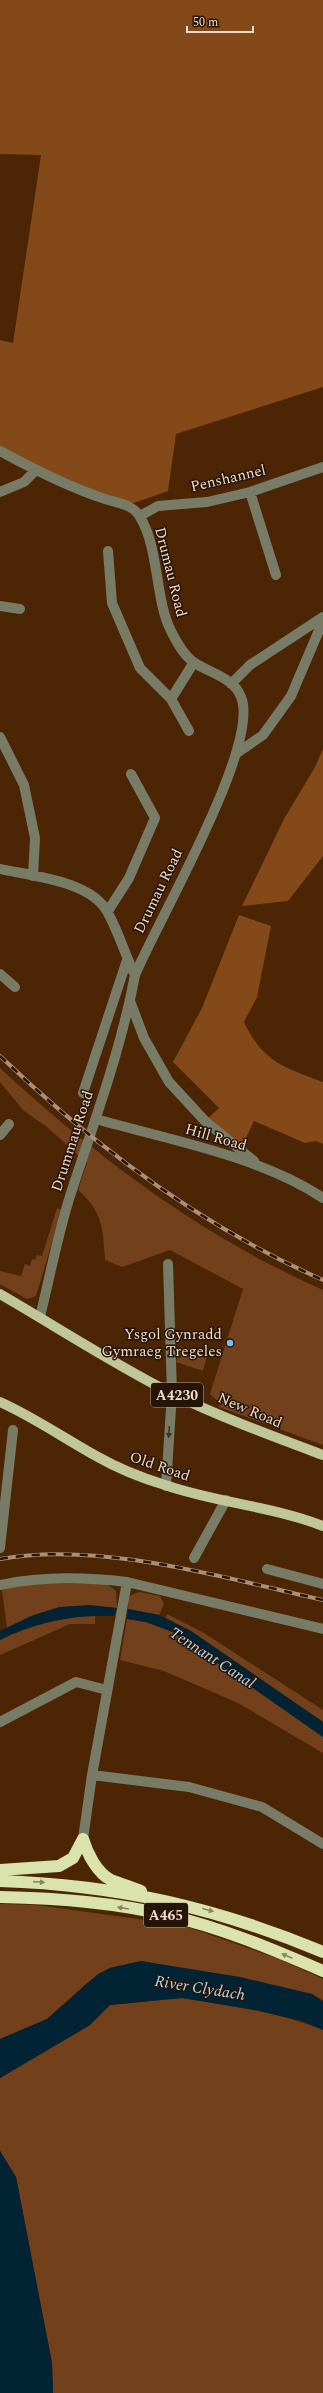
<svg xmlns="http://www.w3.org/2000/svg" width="323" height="2393" font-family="Spectral,serif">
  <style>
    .green { fill: #72411c }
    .forest { fill: #844918 }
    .water { fill: #012334 }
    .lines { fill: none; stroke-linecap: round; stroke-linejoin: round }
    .minor { stroke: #787c66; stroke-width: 10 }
    .major { stroke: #bfc699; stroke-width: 10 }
    .highway { stroke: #dbe3ad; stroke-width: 12 }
    .rail-casing { stroke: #ad8e77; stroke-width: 4 }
    .rail { stroke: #251408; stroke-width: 2.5; stroke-dasharray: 8; stroke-linecap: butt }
    .oneway { fill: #423829 }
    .oneway2 { fill: #898663 }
    .poi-dot { fill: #6dc2f3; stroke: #251408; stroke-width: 1.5 }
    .labels { text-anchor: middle; stroke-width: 3; stroke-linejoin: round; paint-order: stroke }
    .shield { fill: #251408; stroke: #b49e8e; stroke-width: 1 }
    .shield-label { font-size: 14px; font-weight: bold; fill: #f2d9c8 }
    .street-label { font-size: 15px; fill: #f2d9c8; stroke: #251408 }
    .poi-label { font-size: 15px; fill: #f2d9c8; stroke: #251408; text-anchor: end }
    .water-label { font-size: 16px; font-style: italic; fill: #aad8f5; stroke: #251408 }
  </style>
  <rect width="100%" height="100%" fill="#4c2505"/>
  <path class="green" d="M0,1068C96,1157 203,1237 323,1290V1445L219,1407L220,1403L210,1394L243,1289L170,1250L122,1267L105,1260C103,1229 103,1212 78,1190L87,1163L47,1127L24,1111L0,1082Z
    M57,1208L62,1210L36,1296L27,1299L0,1284V1271L21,1276L25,1264L30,1266L32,1259L35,1260L37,1255L42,1256Z
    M181,1347L207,1356L203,1371L176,1362Z
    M91,1583L107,1584L116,1591L117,1608C70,1603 50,1606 7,1628L2,1590L23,1584Z
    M139,1592L160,1596L164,1604L159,1615L128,1609L129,1596Z
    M167,1614L204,1633L323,1710V1722L191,1631L166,1618Z
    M95,1615V1624H70L0,1655V1640C29,1625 62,1618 95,1615Z
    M127,1619L146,1622L173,1632L323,1737V1753L238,1703L164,1671L120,1660Z
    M0,1904L36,1905L182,1925L279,1959L323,1979V2001L312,1994L141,1961L110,1968L88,1982L47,2019L0,2039Z
    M182,1998C230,2006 278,2012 323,2030V2393H53L52,2363L16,2177L0,2151V2078L90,2025L110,2005Z"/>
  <path class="forest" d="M0,0H323V387L176,434L168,491L128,505L0,451V340L13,343L41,155L0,154Z
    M323,749V856L288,901L242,906L284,819L315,767Z
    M239,915L271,926L257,997L244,1022C263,1062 283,1067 323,1082V1144L316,1141L305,1143L254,1121L240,1151L205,1121L219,1108L173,1062L202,1008Z"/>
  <path class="water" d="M90,1605L117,1608L114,1616C75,1614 35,1622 0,1640V1631L31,1616L59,1607Z
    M128,1609L159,1615L191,1631L323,1722V1737L173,1632L146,1622L127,1619Z
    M141,1961L240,1977L312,1994L323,2001V2030L302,2021L256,2010L182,1998L110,2005L90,2025L0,2078V2039L47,2019L98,1974L110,1968Z
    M0,2151L16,2177L52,2363L53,2393H0Z"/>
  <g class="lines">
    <path class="minor" d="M0,451C33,469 68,487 105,499C117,503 133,504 140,517C159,547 155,600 171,631C177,643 184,656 195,663C210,673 234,678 241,697C261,745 157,922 135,975C121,1050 94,1122 71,1193C58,1233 50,1276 40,1317
      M0,492L24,482L36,470
      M250,492L276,575
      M140,516L158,506L207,502L250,492L323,467
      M108,551L112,603L140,668L171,699L189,731
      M0,606L20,609
      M231,684L250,665L323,617
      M171,699L194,662
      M0,737L24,785L35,838L33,876
      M237,753L263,735L291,696L323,621
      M0,869C32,876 92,881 108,913C119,933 125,955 135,975
      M108,911L129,878L155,818L131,774
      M0,974L15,987
      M130,1001L144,1038L169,1082L205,1121L254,1161
      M83,1093L127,960
      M96,1119C169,1140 260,1156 323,1198
      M0,1135L9,1124
      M166,1486L172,1393L168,1264
      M0,1548L13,1430
      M194,1558L226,1500
      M267,1569L323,1584
      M0,1585C41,1576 85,1577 127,1582L323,1629
      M0,1722L76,1682L107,1690
      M92,1775L189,1787L262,1807L323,1844
      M83,1839L92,1775L127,1582"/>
    <path class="major" d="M0,1294C57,1327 112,1363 171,1393C220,1417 272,1436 323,1455
      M0,1402C34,1417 65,1439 98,1457C119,1469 142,1478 165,1485C217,1503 272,1506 323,1526"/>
    <path class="highway" d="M83,1839C87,1853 97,1873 111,1880C121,1884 131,1887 141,1891
      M0,1870L59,1866L73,1858L83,1839
      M0,1881C117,1885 215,1907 323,1952
      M0,1897C55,1898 112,1902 166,1915C220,1927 272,1949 323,1971"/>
    <defs>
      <path id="rail" d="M0,1056C94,1146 203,1227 323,1280
        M0,1559C101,1541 224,1578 323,1600"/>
    </defs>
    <use href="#rail" class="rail-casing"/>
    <use href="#rail" class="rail"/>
  </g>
  <defs><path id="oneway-solid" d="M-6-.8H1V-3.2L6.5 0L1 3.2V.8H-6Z"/></defs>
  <use class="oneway" href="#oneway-solid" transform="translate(169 1432) rotate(93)"/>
  <g class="oneway2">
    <use href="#oneway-solid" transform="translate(39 1882) rotate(4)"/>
    <use href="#oneway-solid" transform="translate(123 1908) rotate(-171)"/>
    <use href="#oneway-solid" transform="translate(208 1910) rotate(15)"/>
    <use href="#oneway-solid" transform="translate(287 1956) rotate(-157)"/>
  </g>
  <circle class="poi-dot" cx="230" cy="1343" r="4"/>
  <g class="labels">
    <g class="shield">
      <rect x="151" y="1383" width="52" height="24" rx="3"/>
      <rect x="144" y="1903" width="44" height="24" rx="3"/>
    </g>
    <g class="shield-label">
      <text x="177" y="1400">A4230</text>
      <text x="166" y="1920">A465</text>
    </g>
    <g class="street-label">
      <text transform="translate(228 478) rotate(-13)" y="5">Penshannel</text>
      <text transform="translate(171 572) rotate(76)" y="5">Drumau Road</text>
      <text transform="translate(158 891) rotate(-64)" y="5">Drumau Road</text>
      <text transform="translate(216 1137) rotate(16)" y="5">Hill Road</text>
      <text transform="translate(72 1141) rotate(-72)" y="5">Drummau Road</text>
      <text transform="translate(250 1410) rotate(23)" y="5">New Road</text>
      <text transform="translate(160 1466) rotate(19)" y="5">Old Road</text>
    </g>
    <g class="poi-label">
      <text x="222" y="1339">Ysgol Gynradd<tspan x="222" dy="17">Gymraeg Tregeles</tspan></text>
    </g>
    <g class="water-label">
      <text transform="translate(213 1657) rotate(33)" y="6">Tennant Canal</text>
      <text transform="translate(200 1987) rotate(9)" y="6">River Clydach</text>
    </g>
  </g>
  <path d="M187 26v6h66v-6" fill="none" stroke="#f2d9c8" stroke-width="2"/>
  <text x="193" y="26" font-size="12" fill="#f2d9c8" stroke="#251408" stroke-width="3" paint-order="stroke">50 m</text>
</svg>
